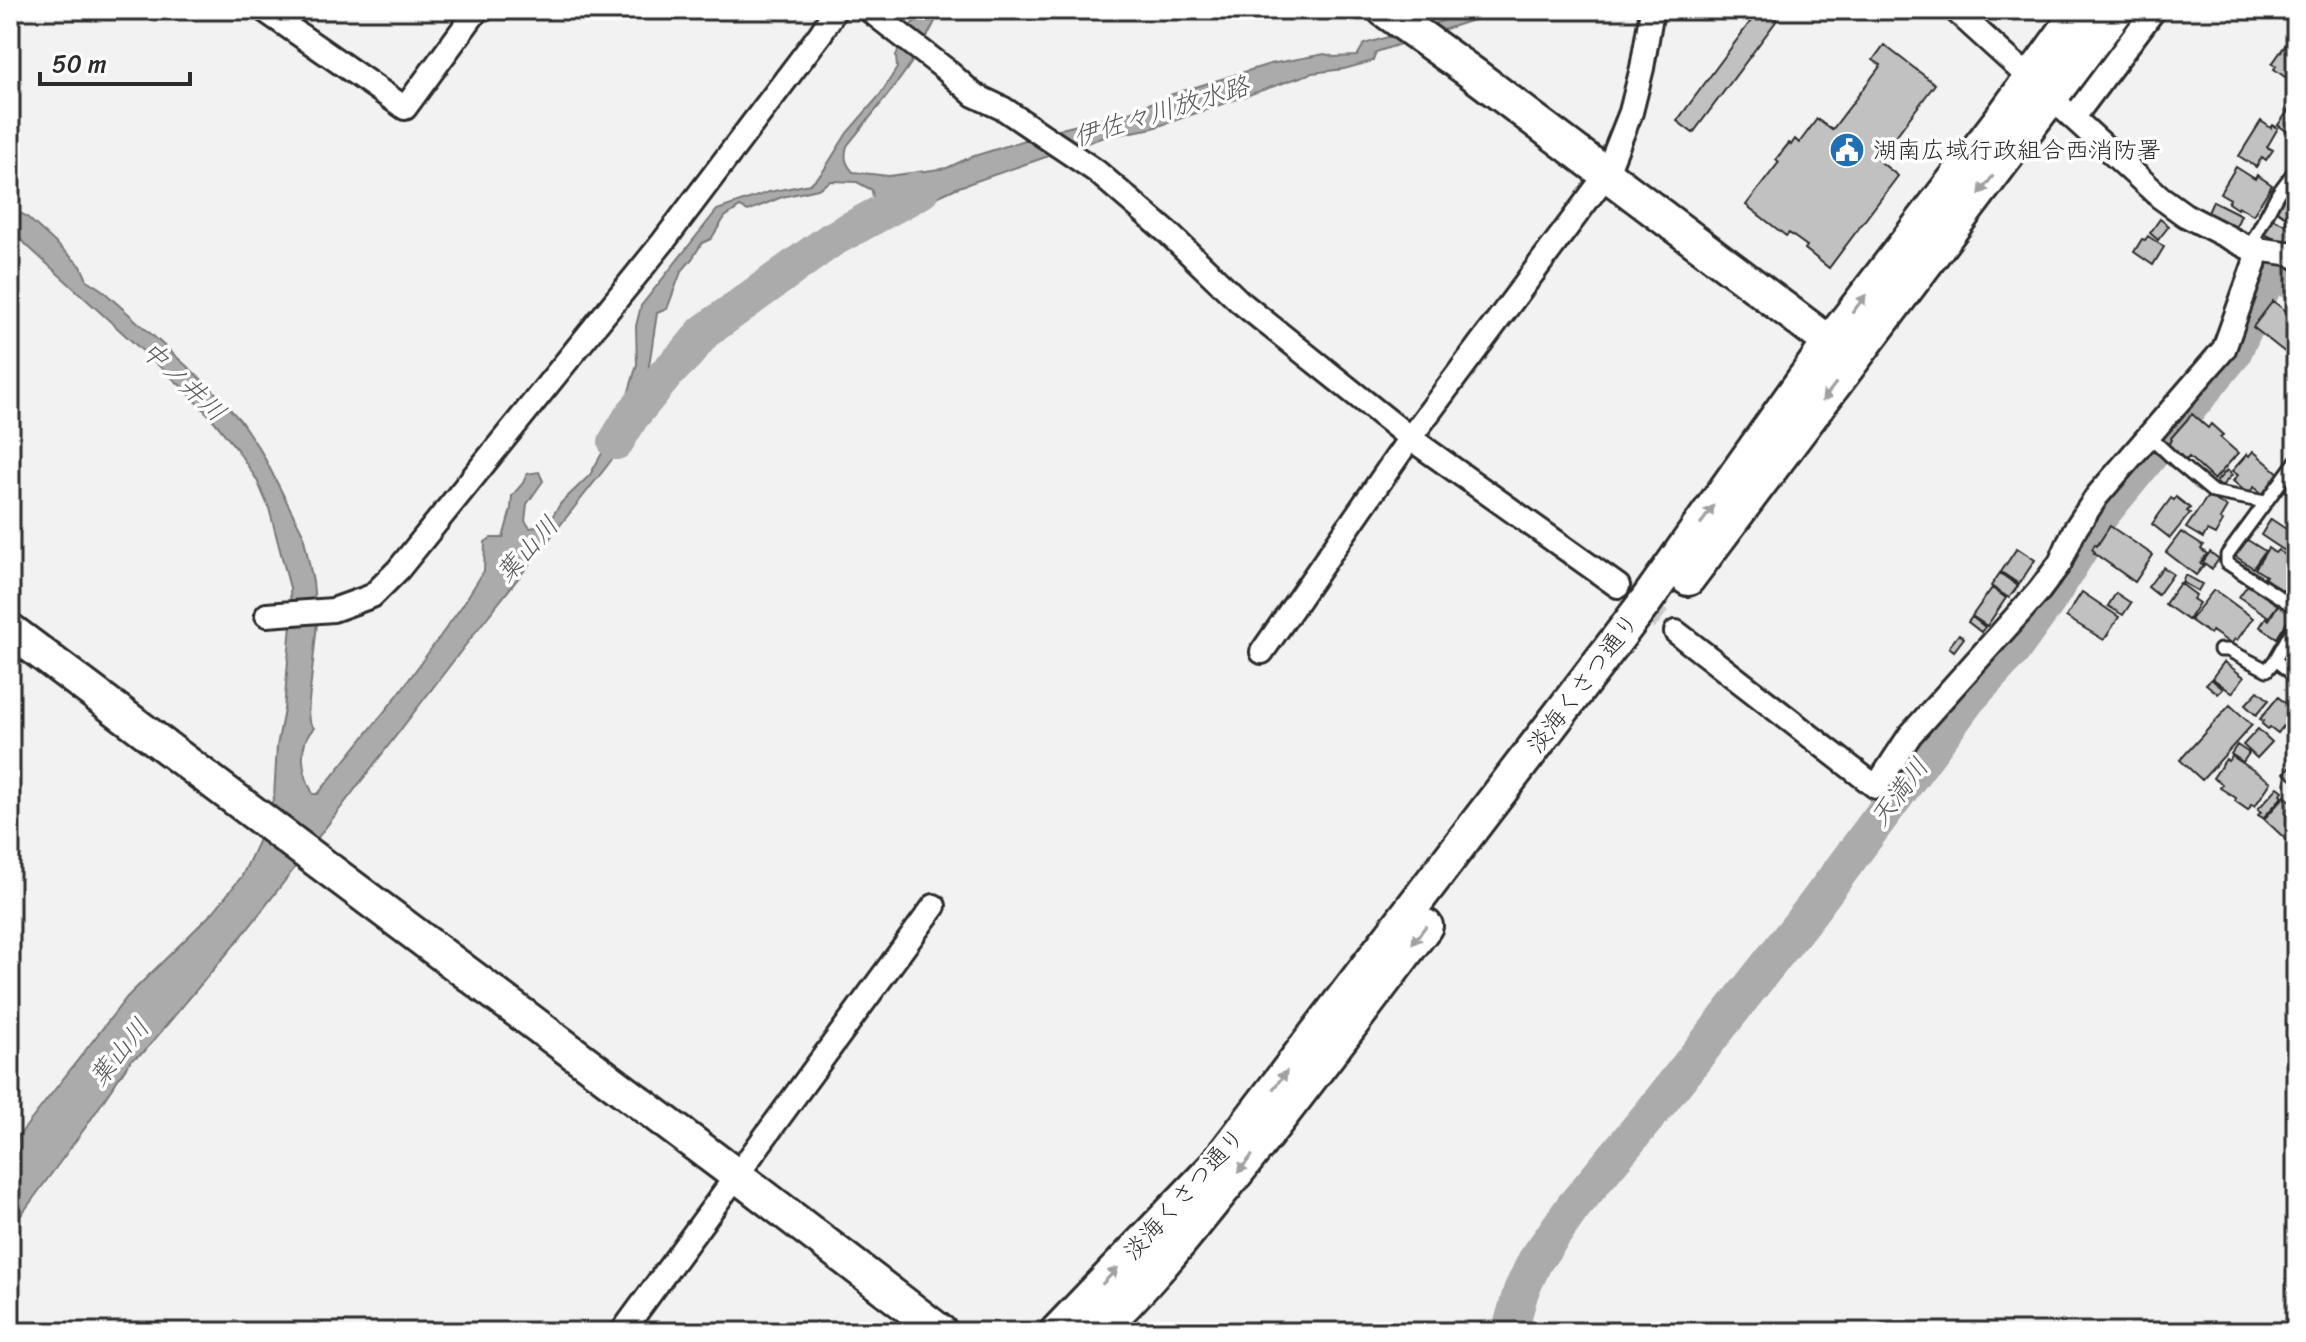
<svg xmlns="http://www.w3.org/2000/svg" width="2306" height="1342" font-family="Sriracha,'Klee One',sans-serif">
  <style>
    .water { fill: #ababab; stroke: #787878; stroke-width: 2 }
    .lines { fill: none; stroke-linecap: round; stroke-linejoin: round }
    .river { stroke: #ababab; stroke-width: 36 }
    .building { fill: #c1c1c1; stroke: #2b2b2b; stroke-width: 2 }
    .street-tunnel { stroke: #cacaca; stroke-width: 22; stroke-dasharray: 22 11; stroke-linecap: butt }
    .lane-casing { stroke: #2b2b2b; stroke-width: 17 }
    .street-casing { stroke: #2b2b2b; stroke-width: 28 }
    .secondary-casing { stroke: #2b2b2b; stroke-width: 38 }
    .lane { stroke: #fff; stroke-width: 11 }
    .street { stroke: #fff; stroke-width: 22 }
    .secondary { stroke: #fff; stroke-width: 32 }
    .oneway { fill: #a0a0a0 }
    .labels { text-anchor: middle; stroke-width: 7; stroke-linejoin: round; paint-order: stroke }
    .poi-label { font-size: 24px; fill: #2b2b2b; stroke: #fff; text-anchor: start }
    .street-label { font-size: 24px; fill: #2b2b2b; stroke: #fff }
    .water-label { font-size: 26px; font-style: italic; fill: #585858; stroke: #fff }
  </style>
  <rect width="100%" height="100%" fill="#f2f2f2"/>
  <filter id="ink" filterUnits="userSpaceOnUse"><feTurbulence type="fractalNoise" baseFrequency=".0125" numOctaves="2"/><feDisplacementMap in="SourceGraphic" scale="16" xChannelSelector="R" yChannelSelector="G"/><feConvolveMatrix kernelMatrix="1 2 1 2 8 2 1 2 1" color-interpolation-filters="sRGB"/></filter>
  <g filter="url(#ink)">
    <path class="water" d="M928,10H940C919,61 881,103 847,146C844,157 845,163 853,172L889,176L947,168L971,157L1061,129L1127,113L1173,94L1270,64L1325,54L1334,57L1357,56L1364,44L1439,22L1470,10H1503L1376,52L1373,61L1344,69L1312,73L1153,128L1101,138L956,188L890,219L873,200L872,190L857,182L831,181L818,189L782,197L748,211L740,207L725,217L711,239L702,243L692,259L681,272L667,309L657,313L647,379L642,395L645,407L644,416L607,466L474,634L250,926L144,1052L131,1060L85,1128L10,1230V1147L127,997L214,911L242,876L257,844L274,797L277,746L284,710L291,624L290,588L269,508L257,480L236,448L210,416L181,386L10,230V208L26,216L81,266L87,280L102,290L210,387L240,420L262,453L303,534L313,582L317,623L308,711L309,721L314,728C296,745 303,775 313,794H318L397,696L462,606L484,571L485,542L491,538H503L511,509L512,496L523,483L527,474L539,472L543,481L527,504L525,521L530,528L547,525L561,503L590,475L621,419L637,364L636,326L641,306L717,210L769,192L810,184L822,173L847,133L880,95L897,68L896,56L906,29Z"/>
    <g class="lines">
      <path class="river" d="M616,442L631,417L667,373L687,353L704,332L831,240L921,191L916,190
        M1516,1332L1512,1323L1521,1291L1535,1261L1573,1207L1653,1111L1812,909L1969,698L2013,650L2048,601L2101,515L2233,354L2270,272L2296,283"/>
    </g>
    <path class="building" d="M1759,10H1763L1777,20L1693,133L1677,121Z
      M2296,30V81L2291,78L2289,80L2274,69L2276,66L2272,64Z
      M1884,45L1935,84L1878,160L1898,176L1829,268L1805,249L1807,246L1789,233L1786,236L1746,205L1779,162L1776,159L1789,143L1791,145L1795,139L1799,143L1817,119L1832,130L1881,65L1873,60Z
      M2290,108L2296,112V138L2278,125Z
      M2261,121L2271,128L2273,125L2278,128L2267,147L2273,150L2266,160L2262,157L2256,167L2239,156Z
      M2236,167L2255,179L2257,175L2272,185L2253,215L2238,206L2237,209L2228,203L2230,199L2220,193Z
      M2296,177V203L2284,193Z
      M2282,197L2294,204L2286,217L2274,209Z
      M2213,201L2241,215L2235,229L2207,215Z
      M2271,218L2285,224L2287,218L2294,221L2296,218V248L2264,234Z
      M2160,219L2169,226L2158,240L2150,233Z
      M2148,236L2164,247L2153,265L2134,252L2142,239L2145,240Z
      M2273,301L2296,319V361L2253,327Z
      M2192,414L2208,428L2211,424L2223,435L2220,437L2238,453L2214,480L2189,457L2185,461L2167,445L2172,440L2171,438Z
      M2253,451L2281,475L2264,495L2254,487L2248,494L2233,481L2238,475L2232,471L2247,454L2249,456Z
      M2227,470L2232,475L2221,487L2216,482Z
      M2296,475V500L2284,490Z
      M2208,496L2227,507L2220,519L2223,521L2215,535L2207,531L2203,538L2186,528Z
      M2176,497L2190,508L2187,511L2190,513L2170,538L2152,524L2171,498L2174,500Z
      M2271,519L2295,535L2285,551L2261,535Z
      M2110,526L2153,555L2135,582L2094,553L2095,552L2092,549L2095,544L2097,546Z
      M2181,532L2203,546L2201,549L2207,554L2200,563L2204,565L2196,575L2166,552Z
      M2246,539L2265,551L2253,568L2235,556Z
      M2017,548L2035,560L2019,584L2001,572Z
      M2268,548L2275,553L2278,550L2288,557L2286,560L2296,567V588L2291,596L2264,578L2266,576L2255,569Z
      M2210,552L2219,559L2212,569L2203,562Z
      M2163,567L2173,574L2158,595L2148,587Z
      M2000,573L2018,586L2009,598L1991,586Z
      M2185,575L2202,584L2198,591L2182,582Z
      M2180,583L2196,595L2193,599L2199,603L2188,620L2165,604Z
      M2249,583L2279,603L2269,617L2239,597Z
      M1992,588L2006,598L1987,626L1972,616Z
      M2213,591H2216L2253,618L2237,640L2235,639L2231,644L2212,631L2210,634L2190,620Z
      M2082,592L2119,617L2104,640L2066,617Z
      M2116,593L2131,603L2123,615L2108,606Z
      M2279,603L2293,612L2277,638L2260,627L2266,617L2269,620Z
      M1972,617L1985,627L1981,632L1968,622Z
      M1959,634L1964,638L1954,651L1949,647Z
      M2296,639V665L2285,658Z
      M2224,662L2244,677L2232,693L2212,678Z
      M2211,679L2223,689L2218,694L2206,684Z
      M2258,691L2269,700L2256,715L2245,705Z
      M2278,697L2295,711L2278,733L2270,727L2268,729L2262,724L2264,721L2260,719Z
      M2230,705L2252,725L2202,780L2180,760Z
      M2258,729L2272,742L2257,758L2243,745Z
      M2237,745L2249,753L2243,762L2231,754Z
      M2232,756L2271,782L2255,806L2252,804L2248,810L2235,801L2236,798L2220,788L2222,784L2213,778L2226,759L2228,761Z
      M2296,760V784L2284,773Z
      M2278,787L2283,791L2281,794L2283,796L2263,818L2258,815L2261,812L2258,809Z
      M2285,796L2296,806V843L2293,846L2264,819Z"/>
    <g class="lines">
      <path class="street-tunnel" d="M1618,586L1676,632"/>
      <defs>
        <path id="lane" d="M2249,248L2278,193L2296,169
          M2149,436L2177,462L2213,492L2265,502
          M2296,461L2227,555V563L2296,608
          M2296,623L2275,660L2296,677
          M2220,650H2228L2267,670L2275,660"/>
        <path id="street" d="M264,10L405,108L477,10
          M869,10L945,69L974,95L1004,109L1096,171L1168,233L1239,301L1410,438L1618,586
          M1955,10L2160,197L2185,215L2249,248L2293,254L2296,257
          M2074,117L2154,10
          M267,615L333,610L372,596L398,570L663,242L821,33L835,10
          M1676,632L1876,787L1910,735L2039,591L2060,563L2074,531L2097,496L2224,349L2254,265L2257,248
          M1262,652L1410,438L1606,175L1631,112L1642,68L1652,10
          M622,1332L934,906"/>
        <path id="secondary" d="M1384,10L1472,73L1846,355
          M1688,579L2117,10
          M10,630L736,1175L941,1332
          M1056,1332L1214,1167L1646,601L1829,343L2006,112L2080,10
          M1097,1332C1142,1291 1180,1243 1218,1196C1290,1108 1357,1017 1426,926"/>
      </defs>
      <use href="#lane" class="lane-casing"/>
      <use href="#street" class="street-casing"/>
      <use href="#secondary" class="secondary-casing"/>
      <use href="#lane" class="lane"/>
      <use href="#street" class="street"/>
      <use href="#secondary" class="secondary"/>
    </g>
    <defs><path id="oneway-solid" d="M-6-.8H1V-3.2L6.5 0L1 3.2V.8H-6Z" transform="scale(2)"/></defs>
    <g class="oneway">
      <use href="#oneway-solid" transform="translate(1986 185) rotate(127)"/>
      <use href="#oneway-solid" transform="translate(1859 304) rotate(-53)"/>
      <use href="#oneway-solid" transform="translate(1829 392) rotate(127)"/>
      <use href="#oneway-solid" transform="translate(1707 515) rotate(-55)"/>
      <use href="#oneway-solid" transform="translate(1419 935) rotate(127)"/>
      <use href="#oneway-solid" transform="translate(1280 1080) rotate(-53)"/>
      <use href="#oneway-solid" transform="translate(1245 1164) rotate(129)"/>
      <use href="#oneway-solid" transform="translate(1110 1276) rotate(-46)"/>
    </g>
  </g>
  <defs>
    <symbol id="civic-disc" viewBox="-11 -11 22 22"><circle r="9.5" fill="#1f6fb2" stroke="#fff"/><path d="M-.6-6.5H3V-4.5H.6V-3L4-1V1h2V6H-6V1h2V-1L-.6-3ZM-1.2 2.5V6h2.4V2.5Z" fill="#fff"/></symbol>
  </defs>
  <g fill-rule="evenodd">
    <use href="#civic-disc" x="1827" y="130" width="40" height="40"/>
  </g>
  <g class="labels">
    <g class="poi-label">
      <text x="1873" y="158">湖南広域行政組合西消防署</text>
    </g>
    <g class="street-label">
      <text transform="translate(1583 683) rotate(-53)" y="8">淡海くさつ通り</text>
      <text transform="translate(1184 1194) rotate(-48)" y="8">淡海くさつ通り</text>
    </g>
    <g class="water-label">
      <text transform="translate(1161 111) rotate(-17)" y="9">伊佐々川放水路</text>
      <text transform="translate(184 381) rotate(43)" y="9">中ノ井川</text>
      <text transform="translate(527 549) rotate(-48)" y="9">葉山川</text>
      <text transform="translate(1899 792) rotate(-53)" y="9">天満川</text>
      <text transform="translate(119 1052) rotate(-51)" y="9">葉山川</text>
    </g>
  </g>
  <rect width="2306" height="1342" fill="none" stroke="#fff" stroke-width="40"/>
  <rect x="20" y="20" width="2266" height="1302" fill="none" stroke="#2b2b2b" stroke-width="3" filter="url(#ink)"/>
  <path d="M40 72v12h150v-12" fill="none" stroke="#2b2b2b" stroke-width="4"/>
  <text x="52" y="72" font-size="24" fill="#2b2b2b" stroke="#ffffff" stroke-width="6" paint-order="stroke">50 m</text>
</svg>
